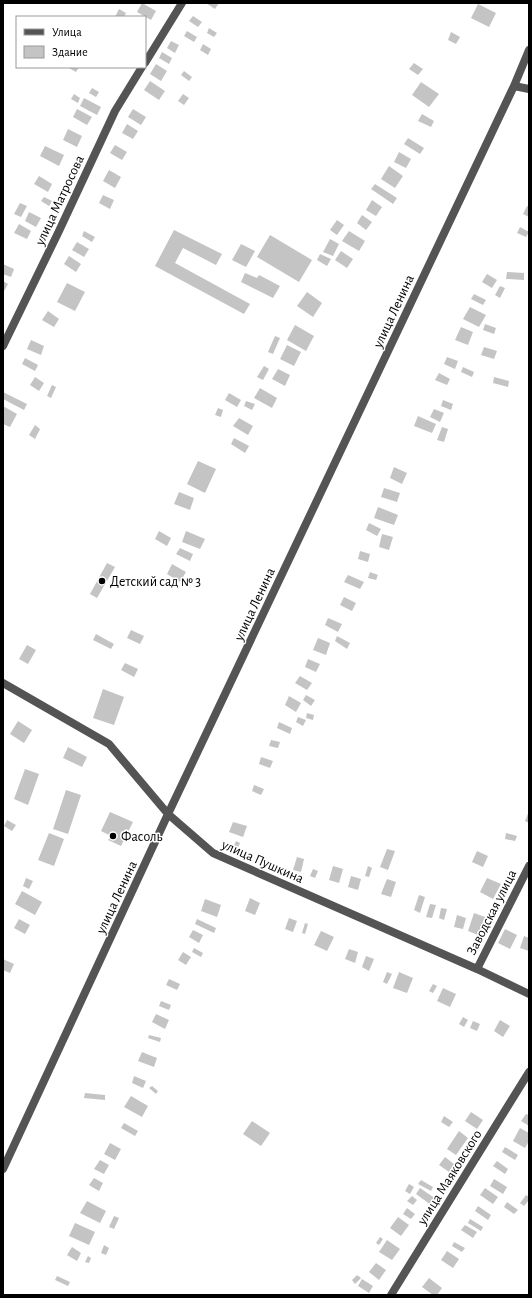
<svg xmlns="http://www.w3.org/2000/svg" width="532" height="1298" font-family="'Alegreya Sans',sans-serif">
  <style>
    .building { fill: #c4c4c4 }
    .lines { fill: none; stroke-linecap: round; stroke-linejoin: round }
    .street { stroke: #545454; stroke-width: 8 }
    .poi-dot { fill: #000; stroke: #fff; stroke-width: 1.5 }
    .labels { text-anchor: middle; stroke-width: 3; stroke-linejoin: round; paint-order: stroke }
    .street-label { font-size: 14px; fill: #000; stroke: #fff }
    .poi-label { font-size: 14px; fill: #000; stroke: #fff; text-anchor: start }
  </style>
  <rect width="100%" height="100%" fill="#fff"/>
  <path class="building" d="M142,3L156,11L151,20L137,12Z
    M206,3H219L215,9Z
    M478,4L496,13L489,27L471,18Z
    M119,9L126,13L124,17H115Z
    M193,16L202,22L198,27L189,21Z
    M209,28L217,33L214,37L207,33Z
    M187,31L197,37L194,42L184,36Z
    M451,32L460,37L456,44L448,40Z
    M171,41L179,45L175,53L167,48Z
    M203,44L211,49L208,55L200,50Z
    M162,52L172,58L169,64L159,58Z
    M414,63L423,69L418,75L409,69Z
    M156,64L167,71L161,81L150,74Z
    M67,67H79L76,72Z
    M184,71L192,77L189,81L181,75Z
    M150,81L165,91L159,100L144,90Z
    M421,82L439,94L429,107L412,95Z
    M92,88L99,92L96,97L89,93Z
    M74,94L80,98L78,103L71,99Z
    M183,94L189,98L184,105L178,101Z
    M84,98L101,107L97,115L80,106Z
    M77,109L92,117L87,125L73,117Z
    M133,109L146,117L141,125L128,117Z
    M422,114L434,121L431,127L418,121Z
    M127,124L138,131L133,139L122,133Z
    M68,129L82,136L77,147L63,140Z
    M408,138L424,148L420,154L404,144Z
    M115,145L127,152L122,160L110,153Z
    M45,146L64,155L59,166L40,156Z
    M399,152L411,159L406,168L394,162Z
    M389,166L403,176L395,188L381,179Z
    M109,170L121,177L115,188L103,181Z
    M39,176L52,184L48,192L34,184Z
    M375,184L397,198L393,204L371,189Z
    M103,195L114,200L110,209L99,203Z
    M44,197L52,201L49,206L41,201Z
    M372,200L382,207L376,216L366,210Z
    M20,203L27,206L21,217L14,214Z
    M527,206L529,207V217L523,214Z
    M29,212L41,218L36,227L25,221Z
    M362,215L372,222L366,230L357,223Z
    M337,220L344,225L337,235L330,230Z
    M19,224L31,231L27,239L14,233Z
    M520,227L529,232L526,237L517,233Z
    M174,230L222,254L216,265L183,248L175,263L250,304L244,314L155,266Z
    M84,231L95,237L92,242L82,236Z
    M349,231L365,241L359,251L342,241Z
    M270,235L312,260L299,282L257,257Z
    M330,239L339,244L333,256L323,252Z
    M77,242L89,249L84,257L72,250Z
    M241,244L255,251L246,267L232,260Z
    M341,251L353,259L347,268L335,260Z
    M320,254L331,259L327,266L317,260Z
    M69,256L81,264L76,272L64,264Z
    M3,264L14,269L11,277L3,274Z
    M507,272L524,273V280L506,279Z
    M245,273L257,278L259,275L280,286L273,298L241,282Z
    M487,274L497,280L492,288L482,282Z
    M3,281L8,284L3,293Z
    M67,283L85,292L75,311L57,302Z
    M500,286L505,288L500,298L495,295Z
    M307,292L322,303L313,317L297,306Z
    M474,294L486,300L483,305L471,299Z
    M470,307L486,315L479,327L463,319Z
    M48,311L59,319L54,327L42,320Z
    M485,324L496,328L494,334L483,330Z
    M295,325L314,336L306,351L287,340Z
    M461,327L473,332L468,345L455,340Z
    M275,336L280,338L273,354L268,352Z
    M31,340L44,346L41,355L27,349Z
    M287,345L301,352L294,366L280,359Z
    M484,347L497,351L494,359L481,355Z
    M447,357L458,361L455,369L444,364Z
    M25,358L38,365L35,371L22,364Z
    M264,366L269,369L263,380L257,377Z
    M463,367L474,372L472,377L461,372Z
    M278,369L290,375L285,386L272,379Z
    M439,373L450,379L447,385L435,380Z
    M35,377L44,383L39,391L30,385Z
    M494,377L509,381L508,387L493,383Z
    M52,385L56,387L51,398L47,396Z
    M260,388L277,398L272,408L254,398Z
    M3,392L27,404L24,410L3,399Z
    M229,393L241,400L237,407L225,400Z
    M443,400L453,404L451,410L441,406Z
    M246,401L255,404L252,410L244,406Z
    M3,406L17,414L10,427L3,424Z
    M218,408L223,410L221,417L215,415Z
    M434,409L444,413L440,422L430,417Z
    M418,416L436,424L432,433L414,426Z
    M239,418L253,426L248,435L233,426Z
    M35,425L40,429L35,439L29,435Z
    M442,427L448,429L444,442L437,440Z
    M234,438L249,446L245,453L231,444Z
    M198,461L216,469L205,493L187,484Z
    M394,467L407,473L402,484L390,478Z
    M384,488L400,493L397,502L381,497Z
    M179,492L194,498L190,510L174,504Z
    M378,507L398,515L394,525L374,518Z
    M369,523L381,529L377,536L366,530Z
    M159,531L171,538L167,546L155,539Z
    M186,531L205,539L200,549L182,542Z
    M382,534L393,537L389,550L379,547Z
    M180,548L193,554L190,561L176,554Z
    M360,551L370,554L368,562L358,559Z
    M107,563L115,567L97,598L90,594Z
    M172,564L186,572L180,582L167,574Z
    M370,572L378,575L376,580L368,578Z
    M348,575L364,582L360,589L344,582Z
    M344,597L356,603L352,611L340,605Z
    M328,618L342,624L338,632L325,625Z
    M131,630L144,636L140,644L127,638Z
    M96,634L114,644L111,649L93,640Z
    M337,636L350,643L347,649L335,641Z
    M318,638L330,643L326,655L313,650Z
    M27,645L36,650L28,664L19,659Z
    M308,659L320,664L316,672L305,667Z
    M125,663L138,669L134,677L121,670Z
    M300,676L312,683L307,690L295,683Z
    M103,689L124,697L114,725L93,718Z
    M306,695L315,700L311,706L303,700Z
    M289,696L301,703L296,712L285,705Z
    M307,713L314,715L313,720L306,718Z
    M298,717L306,720L303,726L296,722Z
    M18,721L32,730L24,743L10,734Z
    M279,722L292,728L290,734L277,728Z
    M271,740L280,742L278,748L269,746Z
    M68,747L87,757L82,767L63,758Z
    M261,757L273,761L270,768L259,764Z
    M25,769L39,774L28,805L14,799Z
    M254,785L264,789L261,795L252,791Z
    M66,790L81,795L68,834L53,829Z
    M529,811V823L525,821Z
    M110,812L133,822L121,846L108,840L111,836L101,831Z
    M7,820L16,825L12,831L4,826Z
    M233,822L247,826L243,837L229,832Z
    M49,833L64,839L54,866L38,860Z
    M506,833L517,836L515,841L505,839Z
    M236,841L240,843L236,852L232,850Z
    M387,849L395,851L388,870L380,867Z
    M477,851L488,856L483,867L472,862Z
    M297,857L304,859L301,872L293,870Z
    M333,866L343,869L339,883L329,880Z
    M368,866L372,868L369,877L365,876Z
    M313,869L318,871L315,878L310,876Z
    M351,876L361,879L358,890L348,887Z
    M26,878L33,881L29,889L23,886Z
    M487,878L501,884L493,899L480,892Z
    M387,879L396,882L391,897L381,894Z
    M22,891L42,902L35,915L15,904Z
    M419,895L425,897L420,913L414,910Z
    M250,898L260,903L255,915L245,911Z
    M205,899L221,905L217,917L201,911Z
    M430,904L436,905L432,918L426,917Z
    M441,908L447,909L444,920L439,918Z
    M474,913L485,917L478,935L468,931Z
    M457,915L466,918L463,929L454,927Z
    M289,918L297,921L293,932L285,929Z
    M19,919L30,925L25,934L14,928Z
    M197,919L216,928L214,933L195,924Z
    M305,923L308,924L305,934L302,933Z
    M505,929L517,935L510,949L498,943Z
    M193,930L203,935L199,943L189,937Z
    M321,931L334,937L327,951L314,945Z
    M524,936L529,938V951L520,948Z
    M194,948L203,953L201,957L192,952Z
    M349,949L358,952L355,963L345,959Z
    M183,952L191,957L186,965L178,960Z
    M366,956L374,959L369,971L362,967Z
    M3,959L14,964L10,973L3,970Z
    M387,972L392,974L387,984L383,982Z
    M399,972L413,978L407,993L393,988Z
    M169,979L180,984L177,990L166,985Z
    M433,984L437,986L433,993L429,991Z
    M443,988L456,994L450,1007L437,1001Z
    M161,1001L171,1005L169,1010L159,1006Z
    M156,1014L169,1020L165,1029L152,1022Z
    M463,1017L468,1020L464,1027L459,1024Z
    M500,1020L510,1026L503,1037L494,1031Z
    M473,1021L480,1024L477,1031L470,1028Z
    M149,1035L161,1038L160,1042L148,1038Z
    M142,1052L157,1058L154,1067L138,1061Z
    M134,1076L146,1081L143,1088L132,1083Z
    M152,1086L158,1091L156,1094L149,1088Z
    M85,1093L105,1095V1100L84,1098Z
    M131,1096L148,1106L142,1117L124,1107Z
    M471,1112L483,1120L477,1129L465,1121Z
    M526,1114L529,1115V1126L521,1121Z
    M444,1116L453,1122L449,1127L441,1122Z
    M252,1121L270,1133L261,1146L243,1134Z
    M124,1123L138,1131L135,1136L121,1128Z
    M520,1128L529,1133V1141L525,1148L513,1141Z
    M459,1131L468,1138L456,1155L447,1149Z
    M110,1143L121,1149L115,1160L104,1154Z
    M505,1147L518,1155L515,1160L502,1152Z
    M445,1157L454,1164L449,1172L439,1165Z
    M100,1160L109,1165L104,1174L94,1169Z
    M497,1161L508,1169L505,1174L493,1166Z
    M94,1178L103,1183L99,1191L89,1185Z
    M494,1179L507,1187L503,1194L490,1186Z
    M421,1180L433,1187L431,1191L418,1184Z
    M409,1184L414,1187L410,1194L405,1191Z
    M420,1188L436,1199L431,1205L416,1194Z
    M485,1188L498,1197L493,1204L480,1195Z
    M526,1195L529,1197V1200L524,1206L520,1203Z
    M412,1196L417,1200L413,1205L407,1201Z
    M87,1201L106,1211L100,1223L80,1213Z
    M507,1202L518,1210L514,1214L504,1207Z
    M478,1206L491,1215L488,1220L475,1211Z
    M407,1208L415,1214L411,1219L403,1214Z
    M114,1216L119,1218L114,1229L109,1227Z
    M398,1217L409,1225L401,1236L390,1228Z
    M470,1219L483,1227L481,1231L468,1223Z
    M75,1223L95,1232L89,1245L69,1236Z
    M465,1225L477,1232L473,1238L461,1230Z
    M380,1237L383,1239L379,1245L376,1243Z
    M387,1240L400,1249L392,1260L379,1252Z
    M454,1242L465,1248L462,1252L452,1246Z
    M104,1245L109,1248L106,1255L101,1253Z
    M72,1247L81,1253L77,1261L67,1255Z
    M447,1251L459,1259L453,1268L441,1260Z
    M88,1256L91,1258L89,1263L85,1262Z
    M376,1263L386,1270L379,1280L369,1272Z
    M357,1275L361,1278L355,1284L352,1280Z
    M57,1276L70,1282L68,1286L55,1280Z
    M429,1278L442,1288L437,1295H433L422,1287Z
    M362,1279L373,1286L369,1293L358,1286Z"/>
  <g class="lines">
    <path class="street" d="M145,63L182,3
      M514,86L529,89
      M3,346L59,231L115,111L142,67
      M3,683L109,744L168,814L213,853L477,969L529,994
      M477,969L529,866
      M3,1169L168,814L514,86L529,50
      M391,1295L529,1072"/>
  </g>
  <g class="poi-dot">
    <circle cx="102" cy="581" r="4"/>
    <circle cx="113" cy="836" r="4"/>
  </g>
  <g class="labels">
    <g class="street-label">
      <text transform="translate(59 200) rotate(-65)" y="5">улица Матросова</text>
      <text transform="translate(393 311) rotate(-65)" y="5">улица Ленина</text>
      <text transform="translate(254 604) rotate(-65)" y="5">улица Ленина</text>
      <text transform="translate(263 861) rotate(24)" y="5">улица Пушкина</text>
      <text transform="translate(116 897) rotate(-65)" y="5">улица Ленина</text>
      <text transform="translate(491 912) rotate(-63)" y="5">Заводская улица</text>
      <text transform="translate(449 1177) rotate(-58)" y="5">улица Маяковского</text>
    </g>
    <g class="poi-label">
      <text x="110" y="586">Детский сад № 3</text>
      <text x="121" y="841">Фасоль</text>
    </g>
  </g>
  <rect width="532" height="1298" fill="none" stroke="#000000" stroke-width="8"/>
  <rect x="16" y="16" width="130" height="52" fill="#ffffff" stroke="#999999"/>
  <rect x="24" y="29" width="20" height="6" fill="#545454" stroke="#999999"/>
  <text x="52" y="36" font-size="12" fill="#000000">Улица</text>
  <rect x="24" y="46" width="20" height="12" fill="#c4c4c4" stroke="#999999"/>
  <text x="52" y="56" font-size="12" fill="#000000">Здание</text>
</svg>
